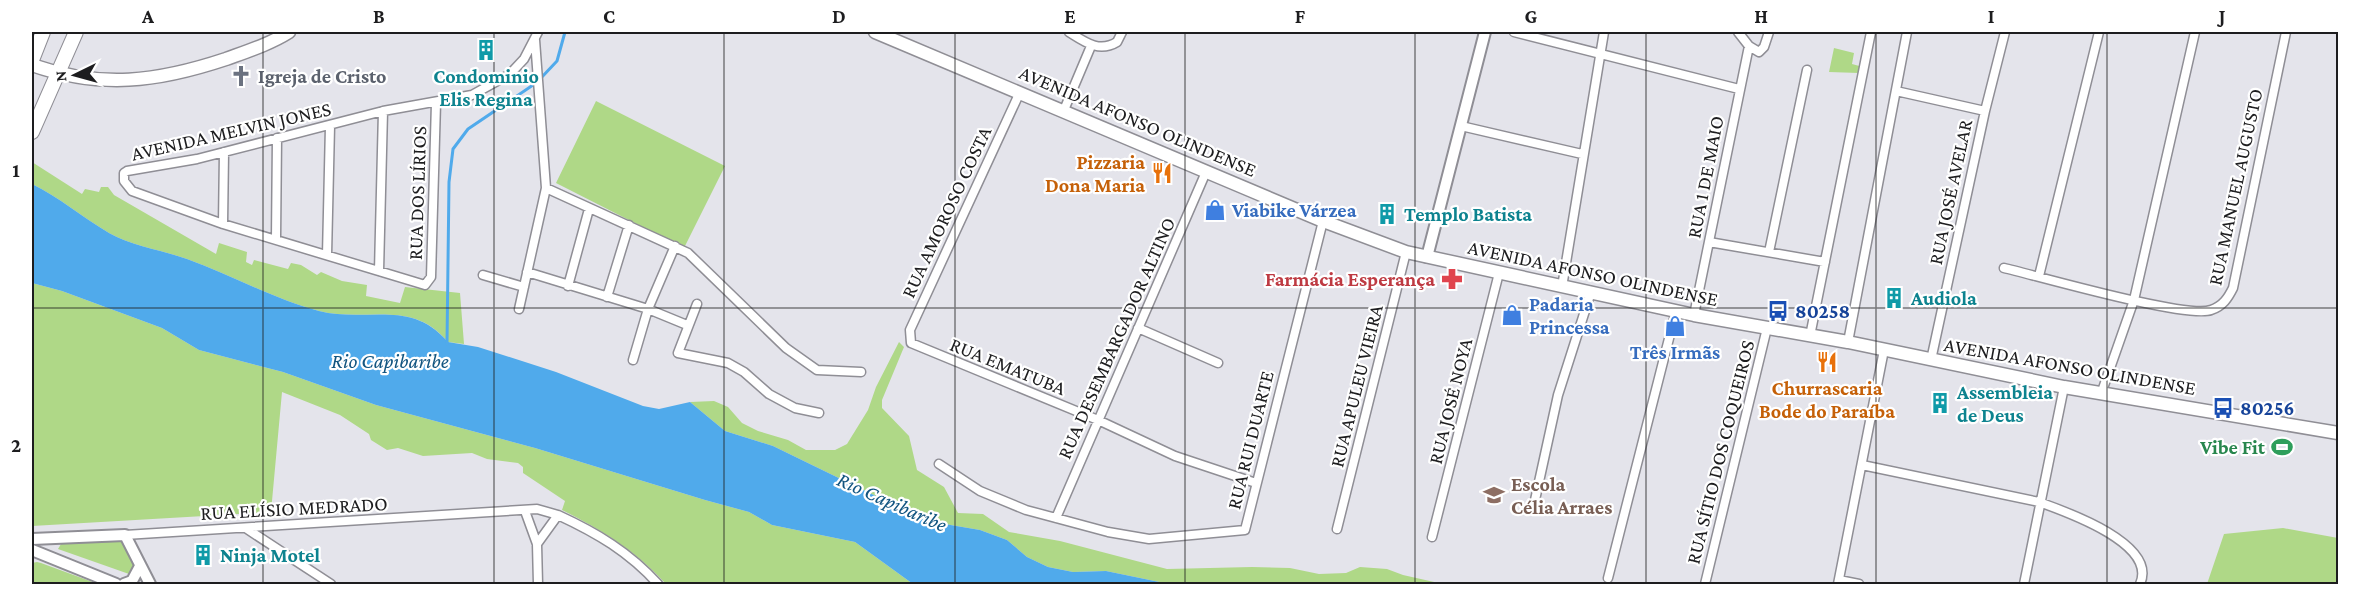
<svg xmlns="http://www.w3.org/2000/svg" width="2370" height="616" font-family="'Crimson Pro',serif">
  <style>
    .green { fill: #afd887 }
    .water { fill: #50aaeb }
    .lines { fill: none; stroke-linecap: round; stroke-linejoin: round }
    .stream { stroke: #50aaeb; stroke-width: 3 }
    .minor-casing { stroke: #8f8e95; stroke-width: 11 }
    .tertiary-casing { stroke: #8f8e95; stroke-width: 14 }
    .secondary-casing { stroke: #8f8e95; stroke-width: 15 }
    .primary-casing { stroke: #8f8e95; stroke-width: 16 }
    .minor { stroke: #fff; stroke-width: 8 }
    .tertiary { stroke: #fff; stroke-width: 10 }
    .secondary { stroke: #fff; stroke-width: 12 }
    .primary { stroke: #fff; stroke-width: 14 }
    .grid { fill: none; stroke: #1d1d1f; stroke-width: 1.5; stroke-opacity: 0.55 }
    .labels { text-anchor: middle; stroke-width: 4.5; stroke-linejoin: round; paint-order: stroke }
    .worship-label { font-size: 20px; font-weight: bold; fill: #5b616d; stroke: #fff; text-anchor: start }
    .culture-label { font-size: 20px; font-weight: bold; fill: #0d838f; stroke: #fff; text-anchor: start }
    .street-label { font-size: 20px; fill: #1d1d1f; stroke: #fff }
    .food-label { font-size: 20px; font-weight: bold; fill: #c56008; stroke: #fff; text-anchor: end }
    .shop-label { font-size: 20px; font-weight: bold; fill: #366cbe; stroke: #fff; text-anchor: start }
    .health-label { font-size: 20px; font-weight: bold; fill: #be3a42; stroke: #fff; text-anchor: end }
    .transit-label { font-size: 20px; font-weight: bold; fill: #164399; stroke: #fff; text-anchor: start }
    .leisure-label { font-size: 20px; font-weight: bold; fill: #27864d; stroke: #fff; text-anchor: end }
    .education-label { font-size: 20px; font-weight: bold; fill: #785e54; stroke: #fff; text-anchor: start }
    .water-label { font-size: 21px; font-style: italic; fill: #125580; stroke: #fff }
    .neatline { fill: none; stroke: #1d1d1f; stroke-width: 2 }
    .grid-label { font-size: 20px; text-anchor: middle; font-weight: bold; fill: #1d1d1f }
  </style>
  <rect width="100%" height="100%" fill="#e4e4eb"/>
  <path class="green" d="M1834,48L1854,53L1852,64L1863,67L1859,73L1829,72Z
    M596,101L725,166L684,248L556,183Z
    M32,162L82,194L85,189L99,192L101,187H108L114,195L216,254L219,243L247,252L246,262L252,265L254,260L288,269L291,263L301,265L317,275L321,272L342,281L367,285L366,296L400,303L405,287L460,293L464,344L448,342C412,298 366,323 319,311C273,299 232,275 187,259C162,250 132,246 109,233C82,217 59,197 32,184Z
    M32,283L62,291L162,328L199,350L283,372L376,405L535,448L705,500L749,512L772,525L855,542L913,584H666C636,551 602,530 562,510L565,501L523,473V467L518,463L487,459L472,453L423,456L398,448L387,450L371,440L369,434L340,415L282,392L271,512L32,526Z
    M899,342L904,347L882,400V408L909,436L917,470L944,487L958,513L983,514L1009,532L1060,541L1167,569L1252,567L1290,568L1319,574L1346,573L1360,567L1387,569L1403,575L1443,584L1258,582L1169,584L1106,571L1073,572L1048,567L1027,557L1007,540L980,530L927,521L773,446L725,431L690,402L714,401L728,407L742,423L758,431L788,440L806,450H835L847,444L868,410L876,387Z
    M2283,528L2338,538V584H2207L2224,534Z
    M119,538L122,539L136,566L129,574L58,549L61,544Z
    M37,562L41,563L98,584H32V563Z"/>
  <path class="water" d="M32,184C59,197 82,217 109,233C132,246 162,250 187,259C232,275 273,299 319,311C367,323 411,298 448,342L478,347L556,372L643,406L659,409L690,402L725,431L773,446L927,521L980,530L1007,540L1027,557L1048,567L1073,572L1106,571L1169,584H913L855,542L772,525L749,512L705,500L535,448L376,405L283,372L199,350L162,328L62,291L32,283Z"/>
  <g class="lines">
    <path class="stream" d="M541,78L557,61L565,32
      M447,344L449,182L453,149L468,129L536,83"/>
    <defs>
      <path id="minor" d="M1069,32C1085,42 1099,53 1117,42L1122,32
        M1514,32L1739,89
        M1738,32L1749,46L1759,52L1764,47L1769,32
        M1896,91L1985,111
        M1020,92L910,330L911,343L1098,420L1175,456L1256,483
        M436,103L431,277L425,285L223,224L132,191L124,181V173L127,171L197,159L383,111L472,95L510,74L524,59L538,32
        M1064,110L1091,46
        M1461,126L1582,154
        M546,188L688,253L786,348L817,370L861,372
        M223,224L224,152
        M276,238L277,138
        M1709,242L1825,262
        M1769,252L1807,70
        M327,255L330,126
        M2004,268C2038,276 2187,319 2211,310C2223,306 2228,298 2233,288L2286,32
        M379,271L383,111
        M527,272L648,309L687,325
        M483,275L524,287
        M2039,276L2099,32
        M568,286L589,209
        M1562,287L1604,32
        M607,297L629,225
        M697,304L678,353L728,363L744,372L769,394L795,408L819,413
        M519,309L546,188L535,40
        M1694,315L1749,46
        M1138,328L1218,363
        M1810,336L1871,32
        M1848,342L1907,32
        M633,360L648,309L675,246
        M1931,360L1985,111L2005,32
        M2101,394L2134,300L2195,32
        M939,464L980,491L1026,510L1108,532L1149,539L1245,530L1323,221
        M1862,465L2039,502C2067,512 2158,544 2140,584
        M1535,500L1558,395L1591,292
        M525,511L537,544L538,584
        M1056,518L1206,172
        M247,529L331,584
        M1337,529L1406,252
        M125,535L537,509L558,515
        M1432,537L1499,273
        M537,544L558,515C597,533 629,552 658,584
        M1608,578L1676,311
        M1839,580L1859,584
        M1705,584L1767,328
        M1838,584L1884,350
        M2024,584L2064,387"/>
      <path id="tertiary" d="M1427,257L1485,32
        M32,539L125,535L150,584
        M32,550L116,584
        M124,584L132,581L140,566"/>
      <path id="secondary" d="M875,32L1323,221L1406,252L1694,315L1848,342L2064,387L2338,433
        M32,65C101,89 157,82 226,59C248,51 270,44 289,32"/>
      <path id="primary" d="M32,60L43,32
        M32,132L76,32"/>
    </defs>
    <use href="#minor" class="minor-casing"/>
    <use href="#tertiary" class="tertiary-casing"/>
    <use href="#secondary" class="secondary-casing"/>
    <use href="#primary" class="primary-casing"/>
    <use href="#minor" class="minor"/>
    <use href="#tertiary" class="tertiary"/>
    <use href="#secondary" class="secondary"/>
    <use href="#primary" class="primary"/>
  </g>
  <path class="grid" d="M263,32V584M494,32V584M724,32V584M955,32V584M1185,32V584M1415,32V584M1646,32V584M1876,32V584M2107,32V584M32,308H2338"/>
  <defs>
    <symbol id="building-bare" viewBox="-9 -9 18 18"><path d="M-4-6H4V6H1V3H-1V6H-4ZM-2.5-4.3h1.7v1.8h-1.7ZM.8-4.3h1.7v1.8H.8ZM-2.5-1h1.7V.8h-1.7ZM.8-1h1.7V.8H.8Z" fill="#0f9aa8" stroke="#fff" stroke-width="2.5" paint-order="stroke"/></symbol>
    <symbol id="church-bare" viewBox="-9 -9 18 18"><path d="M-1.2-6h2.4v3.5h3.3v2.4h-3.3V6h-2.4V-.1h-3.3v-2.4h3.3Z" fill="#6b7280" stroke="#fff" stroke-width="2.5" paint-order="stroke"/></symbol>
    <symbol id="restaurant-bare" viewBox="-9 -9 18 18"><path d="M-5-6h1v4h1v-4h1v4h1v-4h1v5L-1.5 .5V6h-2V.5L-5-1ZM5-6V6H3V1.5H1.5Q1.5-4 5-6Z" fill="#e8710a" stroke="#fff" stroke-width="2.5" paint-order="stroke"/></symbol>
    <symbol id="shop-bare" viewBox="-9 -9 18 18"><path d="M-5-2.5h2.3a2.7 3.5 0 0 1 5.4 0H5L5.5 6h-11ZM-1.5-2.5h3a1.5 2.3 0 0 0-3 0Z" fill="#3f7fe0" stroke="#fff" stroke-width="2.5" paint-order="stroke"/></symbol>
    <symbol id="pharmacy-bare" viewBox="-9 -9 18 18"><path d="M-2-6h4v4h4v4h-4v4h-4v-4h-4v-4h4Z" fill="#e0444e" stroke="#fff" stroke-width="2.5" paint-order="stroke"/></symbol>
    <symbol id="bus-bare" viewBox="-9 -9 18 18"><path d="M-5-6H5V4H4V6H2V4H-2V6H-4V4H-5ZM-3.5-4V0h7V-4ZM-3.5 1.2v1.5H-2V1.2ZM2 1.2v1.5H3.5V1.2Z" fill="#1a4fb4" stroke="#fff" stroke-width="2.5" paint-order="stroke"/></symbol>
    <symbol id="stadium-bare" viewBox="-9 -9 18 18"><path d="M0-5a6.5 5 0 1 0 0 10a6.5 5 0 1 0 0-10ZM-3.5-1.8h7v3.6h-7Z" fill="#2e9e5b" stroke="#fff" stroke-width="2.5" paint-order="stroke"/></symbol>
    <symbol id="school-bare" viewBox="-9 -9 18 18"><path d="M0-5L7-2L0 1L-7-2ZM-4 1L0 2.5L4 1V4Q0 6-4 4Z" fill="#8d6e63" stroke="#fff" stroke-width="2.5" paint-order="stroke"/></symbol>
  </defs>
  <g fill-rule="evenodd">
    <use href="#building-bare" x="471" y="35" width="30" height="30"/>
    <use href="#church-bare" x="226" y="61" width="30" height="30"/>
    <use href="#restaurant-bare" x="1147" y="158" width="30" height="30"/>
    <use href="#shop-bare" x="1200" y="195" width="30" height="30"/>
    <use href="#building-bare" x="1372" y="199" width="30" height="30"/>
    <use href="#pharmacy-bare" x="1437" y="264" width="30" height="30"/>
    <use href="#building-bare" x="1879" y="283" width="30" height="30"/>
    <use href="#bus-bare" x="1763" y="296" width="30" height="30"/>
    <use href="#shop-bare" x="1497" y="300" width="30" height="30"/>
    <use href="#shop-bare" x="1660" y="311" width="30" height="30"/>
    <use href="#restaurant-bare" x="1812" y="347" width="30" height="30"/>
    <use href="#building-bare" x="1925" y="388" width="30" height="30"/>
    <use href="#bus-bare" x="2208" y="393" width="30" height="30"/>
    <use href="#stadium-bare" x="2267" y="432" width="30" height="30"/>
    <use href="#school-bare" x="1479" y="480" width="30" height="30"/>
    <use href="#building-bare" x="188" y="540" width="30" height="30"/>
  </g>
  <g class="labels">
    <g class="worship-label">
      <text x="258" y="83">Igreja de Cristo</text>
    </g>
    <g class="culture-label">
      <text x="486" y="83" text-anchor="middle">Condominio<tspan x="486" dy="23">Elis Regina</tspan></text>
      <text x="1404" y="221">Templo Batista</text>
      <text x="1911" y="305">Audiola</text>
      <text x="1957" y="399">Assembleia<tspan x="1957" dy="23">de Deus</tspan></text>
      <text x="220" y="562">Ninja Motel</text>
    </g>
    <g class="street-label">
      <text transform="translate(1138 121) rotate(23)" y="7">AVENIDA AFONSO OLINDENSE</text>
      <text transform="translate(231 131) rotate(-13)" y="7">AVENIDA MELVIN JONES</text>
      <text transform="translate(1705 177) rotate(-79)" y="7">RUA 1 DE MAIO</text>
      <text transform="translate(2235 187) rotate(-78)" y="7">RUA MANUEL AUGUSTO</text>
      <text transform="translate(1950 192) rotate(-78)" y="7">RUA JOSÉ AVELAR</text>
      <text transform="translate(417 193) rotate(-88)" y="7">RUA DOS LÍRIOS</text>
      <text transform="translate(946 212) rotate(-65)" y="7">RUA AMOROSO COSTA</text>
      <text transform="translate(1593 273) rotate(12)" y="7">AVENIDA AFONSO OLINDENSE</text>
      <text transform="translate(1116 338) rotate(-66)" y="7">RUA DESEMBARGADOR ALTINO</text>
      <text transform="translate(1008 366) rotate(22)" y="7">RUA EMATUBA</text>
      <text transform="translate(2070 366) rotate(10)" y="7">AVENIDA AFONSO OLINDENSE</text>
      <text transform="translate(1356 386) rotate(-76)" y="7">RUA APULEU VIEIRA</text>
      <text transform="translate(1450 401) rotate(-76)" y="7">RUA JOSÉ NOYA</text>
      <text transform="translate(1250 440) rotate(-76)" y="7">RUA RUI DUARTE</text>
      <text transform="translate(1720 452) rotate(-76)" y="7">RUA SÍTIO DOS COQUEIROS</text>
      <text transform="translate(294 508) rotate(-3)" y="7">RUA ELÍSIO MEDRADO</text>
    </g>
    <g class="food-label">
      <text x="1145" y="169">Pizzaria<tspan x="1145" dy="23">Dona Maria</tspan></text>
      <text x="1827" y="395" text-anchor="middle">Churrascaria<tspan x="1827" dy="23">Bode do Paraíba</tspan></text>
    </g>
    <g class="shop-label">
      <text x="1232" y="217">Viabike Várzea</text>
      <text x="1529" y="311">Padaria<tspan x="1529" dy="23">Princessa</tspan></text>
      <text x="1675" y="359" text-anchor="middle">Três Irmãs</text>
    </g>
    <g class="health-label">
      <text x="1435" y="286">Farmácia Esperança</text>
    </g>
    <g class="transit-label">
      <text x="1795" y="318">80258</text>
      <text x="2240" y="415">80256</text>
    </g>
    <g class="leisure-label">
      <text x="2265" y="454">Vibe Fit</text>
    </g>
    <g class="education-label">
      <text x="1511" y="491">Escola<tspan x="1511" dy="23">Célia Arraes</tspan></text>
    </g>
    <g class="water-label">
      <text x="390" y="368">Rio Capibaribe</text>
      <text transform="translate(892 502) rotate(24)" y="7">Rio Capibaribe</text>
    </g>
  </g>
  <rect width="2370" height="616" fill="none" stroke="#ffffff" stroke-width="66"/>
  <g transform="translate(75 75) rotate(265)" stroke="#ffffff" stroke-width="4.5" paint-order="stroke">
  <path d="M0-4.5L10 22L0 15L-10 22Z" fill="#1d1d1f"/>
  <text y="-9" font-size="16" font-weight="bold" text-anchor="middle" fill="#1d1d1f">N</text>
  </g>
  <rect x="33" y="33" width="2304" height="550" class="neatline"/>
  <g class="grid-label">
    <text x="148" y="23">A</text>
    <text x="379" y="23">B</text>
    <text x="609" y="23">C</text>
    <text x="839" y="23">D</text>
    <text x="1070" y="23">E</text>
    <text x="1300" y="23">F</text>
    <text x="1531" y="23">G</text>
    <text x="1761" y="23">H</text>
    <text x="1991" y="23">I</text>
    <text x="2222" y="23">J</text>
    <text x="16" y="177">1</text>
    <text x="16" y="452">2</text>
  </g>
</svg>
